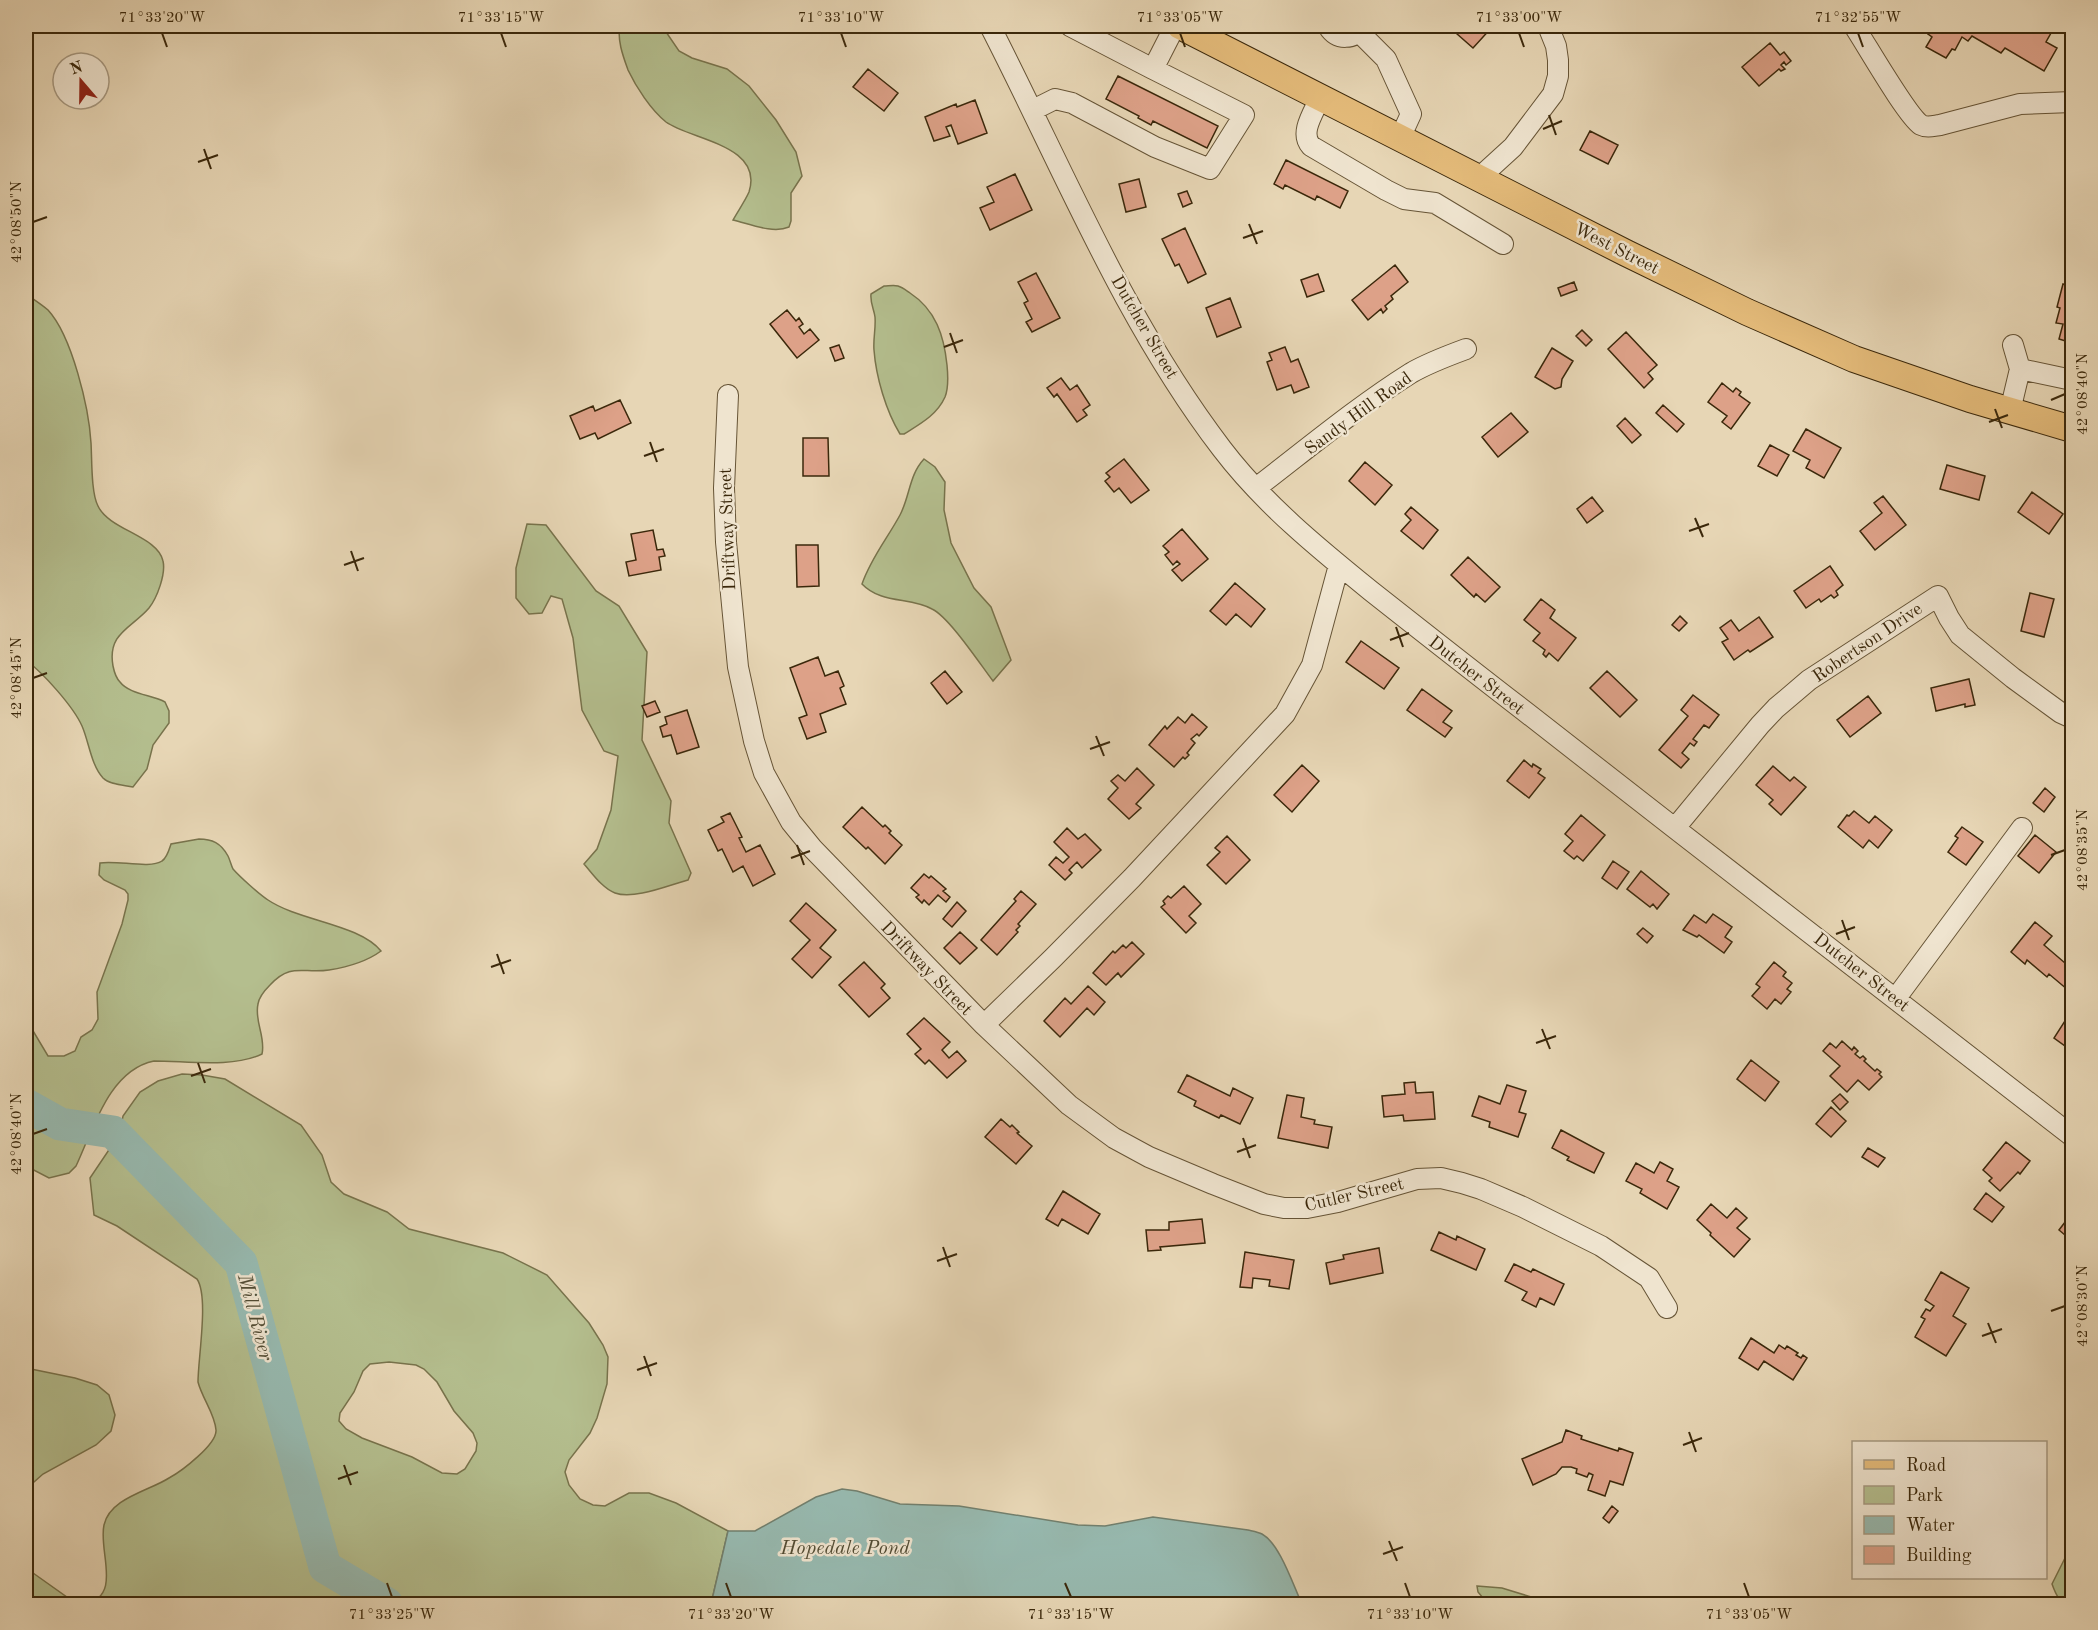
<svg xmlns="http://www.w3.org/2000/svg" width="2098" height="1630" font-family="'Old Standard TT',serif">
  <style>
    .green { fill: #b4be8e; stroke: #78734c; stroke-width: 1.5; fill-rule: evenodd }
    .water { fill: #97b9af; stroke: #727f6d; stroke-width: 1.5 }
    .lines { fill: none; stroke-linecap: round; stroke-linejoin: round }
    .river { stroke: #97b9af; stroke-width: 33 }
    .building { fill: #dda188; stroke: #3b280b; stroke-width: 1.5 }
    .minor-casing { stroke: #665436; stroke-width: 22 }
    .major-casing { stroke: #3b280b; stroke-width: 28 }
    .minor { stroke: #efe4cf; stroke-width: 20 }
    .major { stroke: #e4bb7a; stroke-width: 26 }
    .ticks { fill: none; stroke: #3b280b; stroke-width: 2 }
    .labels { text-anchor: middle; stroke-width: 5; stroke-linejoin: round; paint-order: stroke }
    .street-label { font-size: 18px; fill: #3b280b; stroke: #efe4cf }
    .water-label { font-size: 20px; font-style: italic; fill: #524c34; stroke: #efe4cf }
    .neatline { fill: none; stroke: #3b280b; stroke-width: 2 }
    .ticks-label { font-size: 15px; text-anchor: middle; fill: #3b280b }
  </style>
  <rect width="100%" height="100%" fill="#e7d6b5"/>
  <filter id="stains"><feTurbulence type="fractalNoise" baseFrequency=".00333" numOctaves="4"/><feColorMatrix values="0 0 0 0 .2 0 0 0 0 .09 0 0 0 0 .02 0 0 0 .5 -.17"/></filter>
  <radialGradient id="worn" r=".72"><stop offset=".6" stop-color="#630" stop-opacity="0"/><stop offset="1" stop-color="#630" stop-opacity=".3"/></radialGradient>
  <path class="green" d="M620,26H662L679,51L692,58L727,69L749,86L776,120L796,152L802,176L791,193V221L789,227C773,234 750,224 733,220C738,211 745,201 749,192C764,145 691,140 666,122C651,110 636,87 628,70C623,56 617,40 620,26Z
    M884,286C888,286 894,285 898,286C902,287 907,291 910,293C936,310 944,336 947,365C948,375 949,387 945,397C937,415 920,424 904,434H900C886,411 876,377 874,350C873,339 876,328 875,317C874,309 870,303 871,294Z
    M26,294C33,299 41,304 48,310C72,336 89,408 91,443C92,459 91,493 98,506C109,530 158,536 163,561C166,574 157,598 149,608C132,628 107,633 113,666C114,671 116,678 120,682C129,694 152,695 165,702L169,711V723L153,745L147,769L133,787C124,785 110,785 103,778C91,765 89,742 82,726C73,706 43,673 26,660Z
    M924,459L935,467L945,482L944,510L951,543L974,588L991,607L1011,660L993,681C980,664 949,617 932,609C910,597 881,604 862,584C871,558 887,539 900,515C910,496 909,475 924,459Z
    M527,524L546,525L596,591L619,606L647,652L642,740L671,801L669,823L691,873L688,880C669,885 634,900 615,893C602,888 592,873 584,864L597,849L611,810L618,756L604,751L582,710L573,638L562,599L551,596L542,613L529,614L516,598V568Z
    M199,839C212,839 221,843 228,856C230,860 231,865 233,869C240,877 259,894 268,900C299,921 359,924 381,951C366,962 348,967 329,970C303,974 291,962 270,985C265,990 259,997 258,1004C254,1021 266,1037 262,1054C233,1068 187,1061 154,1061C109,1070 93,1130 76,1166L69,1173L49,1178L26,1166V1019L48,1056H64L75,1051L81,1037L92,1030L98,1019L97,992L122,924L128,900V894L125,890L104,880L99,875L100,863C117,860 150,869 162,861C167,858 169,850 171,844Z
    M182,1074L202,1075L225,1079L301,1125L322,1155L331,1182L344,1194L387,1212L409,1229L503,1253L547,1275L589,1323L603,1345L608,1357L607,1384L597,1418L590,1433L569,1460L565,1472L569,1485L580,1499L593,1505L605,1506L629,1493H649L676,1503L728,1531L711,1604H85C123,1596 98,1551 104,1525C110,1498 149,1491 169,1478C182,1471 217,1444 216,1430C215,1414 202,1398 198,1382C198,1358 209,1297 197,1279L117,1226L94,1215L90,1178L119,1135L123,1116L140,1092L158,1081ZM389,1362L416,1365L424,1369L437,1382L454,1411L473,1433L477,1443L476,1451L465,1469L457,1474L442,1473L412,1457L362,1438L346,1429L339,1421L340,1413L354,1392L363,1371L370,1364Z
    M26,1368L75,1378L97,1385L109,1395L115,1415L111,1431L96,1445L43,1474L26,1489Z
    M2072,1554V1604C2060,1605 2056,1595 2052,1584L2066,1556Z
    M26,1568L74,1602L82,1604H26Z
    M1477,1586L1502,1588L1554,1604H1488L1478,1592Z"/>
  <path class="water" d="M842,1489L857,1491L900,1504L959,1506L1078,1525L1105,1526L1153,1517L1248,1530C1252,1531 1258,1532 1262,1534C1280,1544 1293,1585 1302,1604H711L728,1531H755L816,1497Z"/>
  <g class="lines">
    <path class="river" d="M26,1105L60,1124L113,1132L241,1263L325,1567L387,1604"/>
  </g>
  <path class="building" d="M1448,26H1493L1473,48Z
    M1934,26H2021L2026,28L2027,26H2039L2051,33L2046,42L2057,48L2044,71L2005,48L2001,53L1972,36L1968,41L1962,37L1955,50L1952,49L1946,58L1926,47L1932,37L1928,34Z
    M1770,43L1780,55L1784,52L1791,61L1786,65L1784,62L1781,65L1785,69L1781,71L1779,69L1759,86L1742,67Z
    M868,69L898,93L884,111L853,87Z
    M1118,76L1218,126L1207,148L1153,121L1151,125L1138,118L1139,116L1106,99Z
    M975,100L987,133L958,144L951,125L946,127L950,136L934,141L925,117L956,104L957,107Z
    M1590,131L1618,145L1608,164L1580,150Z
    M1286,160L1348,191L1340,208L1317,196L1315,200L1285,185L1283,189L1274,184Z
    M1015,174L1032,210L990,230L980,208L994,202L987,187Z
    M1139,179L1146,207L1126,212L1119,184Z
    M1187,191L1192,203L1183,207L1178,194Z
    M1185,228L1206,274L1188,283L1179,264L1175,266L1162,239Z
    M1395,265L1408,282L1391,296L1393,299L1385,306L1387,309L1383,313L1381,309L1368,320L1352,300Z
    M1036,273L1060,318L1032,332L1026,322L1032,319L1024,303L1028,301L1018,282Z
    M1318,274L1324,291L1307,297L1301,280Z
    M1574,282L1577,290L1561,296L1558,288Z
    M2063,284L2072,286V343L2059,339L2063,324L2056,323L2060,308L2057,307Z
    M1230,298L1241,327L1217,337L1206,308Z
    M787,310L796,321L799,318L803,324L799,327L804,334L810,329L819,340L797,358L770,324Z
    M1582,330L1592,340L1586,346L1576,336Z
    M1626,332L1657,365L1648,373L1653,379L1644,388L1608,349Z
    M839,345L844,358L835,361L830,348Z
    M1285,347L1291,362L1298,359L1309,387L1294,393L1291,385L1277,390L1267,362L1272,360L1269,353Z
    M1552,348L1573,361L1562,379L1561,387L1555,389L1535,377Z
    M1061,378L1070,390L1077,385L1090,405L1083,410L1087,415L1077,422L1057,394L1054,397L1047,388Z
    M1722,383L1733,392L1736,388L1741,392L1739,395L1750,403L1731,429L1722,422L1727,416L1708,402Z
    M620,400L631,423L598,439L595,433L580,439L570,416L593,406L595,411Z
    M1663,405L1684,424L1677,432L1656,413Z
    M1511,413L1528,432L1498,457L1482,437Z
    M1625,418L1641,435L1632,443L1617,426Z
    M1806,429L1841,448L1824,478L1806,468L1810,460L1793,451Z
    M803,438H828L829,476H803Z
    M1770,445L1789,455L1777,476L1758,466Z
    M1124,459L1149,490L1131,503L1119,488L1114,492L1105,481L1110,477L1106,473Z
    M1365,462L1392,485L1375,505L1349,481Z
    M1947,465L1985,476L1979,500L1940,489Z
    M2032,492L2063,514L2049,534L2018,512Z
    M1883,496L1906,525L1875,550L1860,531L1882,513L1874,503Z
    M1592,497L1603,511L1587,523L1577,509Z
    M1411,507L1438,530L1423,549L1401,531L1411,520L1405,514Z
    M1182,529L1208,559L1182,581L1172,570L1180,564L1177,561L1173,565L1165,555L1169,552L1163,546Z
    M653,530L657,550L663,549L665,556L659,557L661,570L629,576L626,562L636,560L631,534Z
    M796,545H818L819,586L797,587Z
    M1468,557L1500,587L1485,602L1476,594L1474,597L1451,575Z
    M1830,566L1843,585L1836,591L1838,595L1834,598L1831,595L1821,602L1819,599L1806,608L1794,591Z
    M1235,583L1265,609L1251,627L1236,614L1226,625L1210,611Z
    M2030,593L2054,599L2044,637L2021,631Z
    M1541,599L1555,610L1550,618L1576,638L1558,661L1549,653L1546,657L1543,654L1545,650L1533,641L1540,633L1524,620Z
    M1680,616L1687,623L1679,631L1672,625Z
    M1759,617L1773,637L1750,652L1748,650L1734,660L1722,642L1728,639L1720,628L1731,620L1739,631Z
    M1361,641L1399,668L1384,689L1346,662Z
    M818,657L825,676L838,671L844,686L840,688L846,704L820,714L826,732L807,739L799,718L807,715L790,668Z
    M945,671L962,692L947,704L931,683Z
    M1607,671L1637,700L1620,717L1590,688Z
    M1969,679L1975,705L1965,707V704L1936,711L1931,688Z
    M1422,689L1452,711L1443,722L1452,728L1445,737L1407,710Z
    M1693,695L1719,715L1709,728L1704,725L1693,739L1697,742L1694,746L1690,743L1682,753L1689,759L1681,768L1659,750L1688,716L1681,710Z
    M1868,696L1881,713L1850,737L1837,720Z
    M655,701L660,712L647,717L642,706Z
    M687,710L699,747L677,754L671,735L663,737L660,727L667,724L665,717Z
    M1192,714L1207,727L1199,736L1197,734L1191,739L1195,743L1187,753L1189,755L1185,759L1183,757L1174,767L1149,745L1165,726L1167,729L1178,717L1185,723Z
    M1524,760L1532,767L1533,764L1541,769L1538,773L1545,778L1529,798L1507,781Z
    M1302,765L1319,781L1292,812L1274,795Z
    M1773,766L1790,781L1794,777L1806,787L1781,815L1769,804L1773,800L1756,785Z
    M1137,768L1154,785L1136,804L1141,808L1129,819L1108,799L1118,788L1111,781L1118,775L1125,781Z
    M2045,788L2055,797L2044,812L2033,803Z
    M862,807L883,827L885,825L891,831L889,833L902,845L885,864L868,847L866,849L843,827Z
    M1854,811L1869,823L1875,816L1892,830L1878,848L1869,840L1863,848L1838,827L1847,815L1849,816Z
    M730,813L742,837L739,838L746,852L760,845L775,874L753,886L743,866L733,872L722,849L718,851L708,830L724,822L721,817Z
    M1581,815L1605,835L1583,861L1577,856L1574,859L1564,851L1573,841L1565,834Z
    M1962,827L1983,842L1966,865L1948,852L1958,838L1955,836Z
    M1067,828L1078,839L1085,834L1101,850L1082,868L1077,862L1069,870L1072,873L1065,880L1049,865L1056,857L1063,863L1069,857L1054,842Z
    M2035,835L2056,852L2039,873L2018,856Z
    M1227,836L1250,860L1226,884L1207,865L1220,852L1215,848Z
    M1613,861L1629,872L1617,889L1602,878Z
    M1641,871L1669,894L1657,909L1653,904L1650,907L1627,889Z
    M924,874L929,878L931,876L946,889L943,891L950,897L946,902L938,895L929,905L924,900L922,903L916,897L919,895L911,888Z
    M1184,886L1201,904L1189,916L1196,923L1186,933L1161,907L1165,904L1163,901L1168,896L1171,898Z
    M1021,891L1036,904L1018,924L1020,926L1016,930L1018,932L997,955L981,940L1016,901L1014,899Z
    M957,902L966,911L952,927L943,919Z
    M806,903L836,930L820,948L831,957L812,978L792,959L810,940L790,921Z
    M1713,914L1732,927L1725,937L1732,942L1724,953L1699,935L1697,937L1683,930L1694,915L1706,923Z
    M2035,922L2052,936L2044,945L2072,969V985L2068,990L2049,974L2047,977L2027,960L2025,964L2011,952Z
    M1643,928L1653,936L1647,943L1637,934Z
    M960,932L977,948L960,964L944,948Z
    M1132,942L1144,954L1121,977L1118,973L1106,985L1093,973L1113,951L1115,953L1123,945L1126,948Z
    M864,962L885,984L881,988L890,998L869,1017L839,985Z
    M1774,962L1786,972L1783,976L1792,983L1787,989L1791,992L1781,1004L1775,999L1767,1009L1752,996L1760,987L1756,984Z
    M1088,986L1105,1002L1094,1015L1087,1008L1060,1037L1044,1021L1065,998L1071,1004Z
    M2072,1010V1051L2054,1038Z
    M924,1018L950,1042L942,1050L949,1058L957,1051L966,1061L947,1078L929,1060L925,1064L915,1054L921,1049L907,1034Z
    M1842,1041L1852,1050L1854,1047L1858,1051L1855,1054L1860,1058L1863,1056L1866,1059L1864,1061L1875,1071L1877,1069L1881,1072L1879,1074L1882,1077L1869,1090L1858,1080L1847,1092L1830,1076L1840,1066L1823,1051L1830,1043L1836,1048Z
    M1751,1060L1779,1082L1765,1101L1737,1079Z
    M1187,1075L1230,1096L1233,1088L1253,1098L1240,1124L1221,1115L1219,1118L1194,1106L1196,1101L1178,1092Z
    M1415,1082L1416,1093L1433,1092L1435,1119L1404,1121L1403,1115L1384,1117L1382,1096L1405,1094L1404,1083Z
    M1507,1085L1526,1091L1519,1112L1526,1114L1518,1137L1489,1127L1490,1122L1472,1116L1479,1096L1500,1104Z
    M1840,1094L1848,1102L1840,1110L1832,1101Z
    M1287,1095L1304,1098L1301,1117L1315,1120L1314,1124L1332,1127L1328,1148L1278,1138Z
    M1831,1107L1846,1121L1831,1137L1816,1124Z
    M1001,1119L1010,1127L1012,1125L1019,1132L1017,1133L1032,1146L1016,1164L985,1137Z
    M1561,1130L1604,1153L1594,1173L1567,1160L1569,1157L1552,1148Z
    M2006,1142L2030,1161L2020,1174L2018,1172L2000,1191L1989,1181L1992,1178L1983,1170Z
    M1868,1148L1885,1158L1878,1167L1862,1157Z
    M1660,1162L1673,1169L1667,1181L1679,1187L1667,1209L1640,1193L1642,1189L1626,1181L1636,1163L1654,1173Z
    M1063,1191L1100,1214L1088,1234L1062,1219L1058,1226L1046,1219Z
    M1986,1193L2004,1207L1992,1222L1974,1209Z
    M1711,1204L1727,1218L1736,1208L1747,1218L1737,1228L1750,1239L1734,1257L1710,1235L1711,1233L1697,1220Z
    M2072,1213V1241L2059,1230Z
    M1202,1219L1205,1243L1160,1247L1161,1250L1148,1251L1146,1230H1169V1222Z
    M1439,1232L1456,1240L1457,1236L1485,1249L1476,1270L1431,1250Z
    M1379,1248L1383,1273L1330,1284L1326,1263L1344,1259L1343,1255Z
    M1245,1252L1294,1260L1289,1289L1269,1286L1270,1280L1253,1278L1252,1288L1240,1287Z
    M1514,1264L1531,1272L1533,1269L1564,1284L1554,1305L1540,1298L1536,1307L1522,1300L1527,1292L1505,1281Z
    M1941,1272L1969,1288L1953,1316L1966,1324L1946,1356L1915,1337L1925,1319L1921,1317L1926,1309L1930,1311L1934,1306L1925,1300Z
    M1751,1338L1774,1353L1779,1345L1785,1349L1787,1346L1798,1353L1796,1355L1801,1358L1803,1355L1807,1358L1793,1380L1764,1361L1758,1370L1739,1358Z
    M1566,1430L1582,1436L1581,1439L1618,1451L1619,1448L1633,1453L1623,1485L1610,1481L1605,1496L1588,1490L1593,1475L1589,1473L1587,1477L1576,1473L1577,1469L1571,1467H1562L1556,1474L1533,1485L1522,1459L1562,1442Z
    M1612,1506L1618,1511L1609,1523L1603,1518Z"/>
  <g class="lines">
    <defs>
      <path id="minor" d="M990,26C1063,168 1124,321 1222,449C1264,504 1318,548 1371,591C1423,632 1475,673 1527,713C1708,855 1891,995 2072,1136
        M1070,26L1153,69L1175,26
        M1328,26C1337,41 1354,40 1364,26
        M1854,26C1866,44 1907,116 1921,125C1927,128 1933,126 1940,125L2020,104L2072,102
        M1359,32L1386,59L1411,114L1400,138
        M1320,98C1314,112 1299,133 1311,146L1386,190L1404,199L1435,203L1503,244
        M1033,110L1055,99L1072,103L1155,147L1210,169L1244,115L1153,69
        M1479,178L1513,147L1553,94L1558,76V60L1556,46L1548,26
        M2013,345L2020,369
        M728,395L724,488L726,542L738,667L754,741L764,773L791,822L813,849L984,1025L1053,958L1132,878L1285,714L1312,665L1339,565
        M2010,411L2020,369L2072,380
        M1256,488C1307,449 1357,407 1411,373C1428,363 1447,356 1466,349
        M1675,828L1760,725L1776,708L1809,680L1938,596L1949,618L1960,635L2013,678L2061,713L2072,718
        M1896,998L2022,828
        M984,1025L1069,1105L1114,1138L1149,1157L1213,1184L1264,1204L1284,1208H1307L1338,1202L1417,1179L1441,1178L1462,1183L1481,1189L1523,1207L1601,1246L1649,1278L1667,1308"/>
      <path id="major" d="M1180,26L1626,253L1747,312L1854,359L1970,399L2072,429"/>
    </defs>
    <use href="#minor" class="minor-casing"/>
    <use href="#major" class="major-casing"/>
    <use href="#minor" class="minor"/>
    <use href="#major" class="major"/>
  </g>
  <path class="ticks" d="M162,33L167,47M501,33L506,47M841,33L846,47M1180,33L1185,47M1519,33L1524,47M1858,33L1863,47M1549,115L1556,135M1543,129L1562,121M204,149L211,169M198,162L218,155M33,222L47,217M1249,224L1257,244M1243,238L1263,231M950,333L957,353M944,347L963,340M2051,400L2065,394M1995,409L2002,428M1989,422L2008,415M650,442L657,462M644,456L664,449M1695,518L1703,537M1689,531L1709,524M351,551L358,571M344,565L364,558M1396,627L1403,647M1390,640L1409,633M33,678L47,673M1096,736L1104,756M1090,749L1110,742M797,845L804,865M2051,855L2065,850M791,858L810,851M1842,920L1849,940M1836,934L1855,927M497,954L504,974M491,967L511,960M1542,1029L1550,1049M1536,1043L1556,1036M198,1063L205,1083M191,1076L211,1069M33,1134L47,1129M1243,1138L1250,1158M1237,1152L1256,1145M943,1247L950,1267M937,1261L957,1254M2051,1311L2065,1306M1988,1323L1996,1343M1982,1336L2002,1329M644,1356L651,1376M637,1370L657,1363M1689,1432L1696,1452M1683,1445L1702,1438M344,1465L351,1485M338,1479L358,1472M1389,1541L1397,1561M1383,1554L1403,1547M387,1583L392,1597M726,1583L731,1597M1065,1583L1071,1597M1405,1583L1410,1597M1744,1583L1749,1597"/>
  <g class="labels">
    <g class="street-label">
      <text transform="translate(1617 248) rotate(27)" y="6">West Street</text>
      <text transform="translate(1145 327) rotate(60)" y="6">Dutcher Street</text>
      <text transform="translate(1358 413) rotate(-36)" y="6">Sandy Hill Road</text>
      <text transform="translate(727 529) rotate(-92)" y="6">Driftway Street</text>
      <text transform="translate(1867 642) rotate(-34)" y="6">Robertson Drive</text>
      <text transform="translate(1477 675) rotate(38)" y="6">Dutcher Street</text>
      <text transform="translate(927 968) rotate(46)" y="6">Driftway Street</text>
      <text transform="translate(1862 972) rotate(38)" y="6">Dutcher Street</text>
      <text transform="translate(1354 1194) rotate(-13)" y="6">Cutler Street</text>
    </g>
    <g class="water-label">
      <text transform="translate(256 1317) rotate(75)" y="7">Mill River</text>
      <text x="845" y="1554">Hopedale Pond</text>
    </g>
  </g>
  <rect width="2098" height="1630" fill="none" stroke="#e7d6b5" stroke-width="66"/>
  <rect x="1852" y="1441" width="195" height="138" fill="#efe4cf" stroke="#a79981" stroke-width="1.5"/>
  <rect x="1864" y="1460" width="30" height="9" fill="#e4bb7a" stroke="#a79981" stroke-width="1.5"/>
  <text x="1906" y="1471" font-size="18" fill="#3b280b">Road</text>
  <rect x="1864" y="1486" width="30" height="18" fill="#b4be8e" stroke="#a79981" stroke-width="1.5"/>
  <text x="1906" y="1501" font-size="18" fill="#3b280b">Park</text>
  <rect x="1864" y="1516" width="30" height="18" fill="#97b9af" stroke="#a79981" stroke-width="1.5"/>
  <text x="1906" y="1531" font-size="18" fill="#3b280b">Water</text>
  <rect x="1864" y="1546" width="30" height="18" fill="#dda188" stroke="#a79981" stroke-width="1.5"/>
  <text x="1906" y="1561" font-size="18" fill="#3b280b">Building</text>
  <g transform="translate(81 81) rotate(340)"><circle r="28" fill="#efe4cf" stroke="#a79981" stroke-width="1.5"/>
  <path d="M0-4.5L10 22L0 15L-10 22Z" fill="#8f2418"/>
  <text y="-9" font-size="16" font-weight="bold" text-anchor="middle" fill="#3b280b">N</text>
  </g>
  <rect x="33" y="33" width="2032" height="1564" class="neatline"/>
  <g class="ticks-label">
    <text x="162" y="22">71°33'20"W</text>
    <text x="501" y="22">71°33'15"W</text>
    <text x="841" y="22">71°33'10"W</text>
    <text x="1180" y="22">71°33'05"W</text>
    <text x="1519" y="22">71°33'00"W</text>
    <text x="1858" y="22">71°32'55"W</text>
    <text transform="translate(16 222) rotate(-90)" y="5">42°08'50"N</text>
    <text transform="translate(2082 394) rotate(-90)" y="5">42°08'40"N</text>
    <text transform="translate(16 678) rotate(-90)" y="5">42°08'45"N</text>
    <text transform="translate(2082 850) rotate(-90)" y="5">42°08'35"N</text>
    <text transform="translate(16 1134) rotate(-90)" y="5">42°08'40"N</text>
    <text transform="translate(2082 1306) rotate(-90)" y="5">42°08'30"N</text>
    <text x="392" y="1619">71°33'25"W</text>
    <text x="731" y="1619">71°33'20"W</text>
    <text x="1071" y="1619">71°33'15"W</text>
    <text x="1410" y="1619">71°33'10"W</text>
    <text x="1749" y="1619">71°33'05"W</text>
  </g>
  <rect width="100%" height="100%" filter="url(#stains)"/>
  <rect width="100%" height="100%" fill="url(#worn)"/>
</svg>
